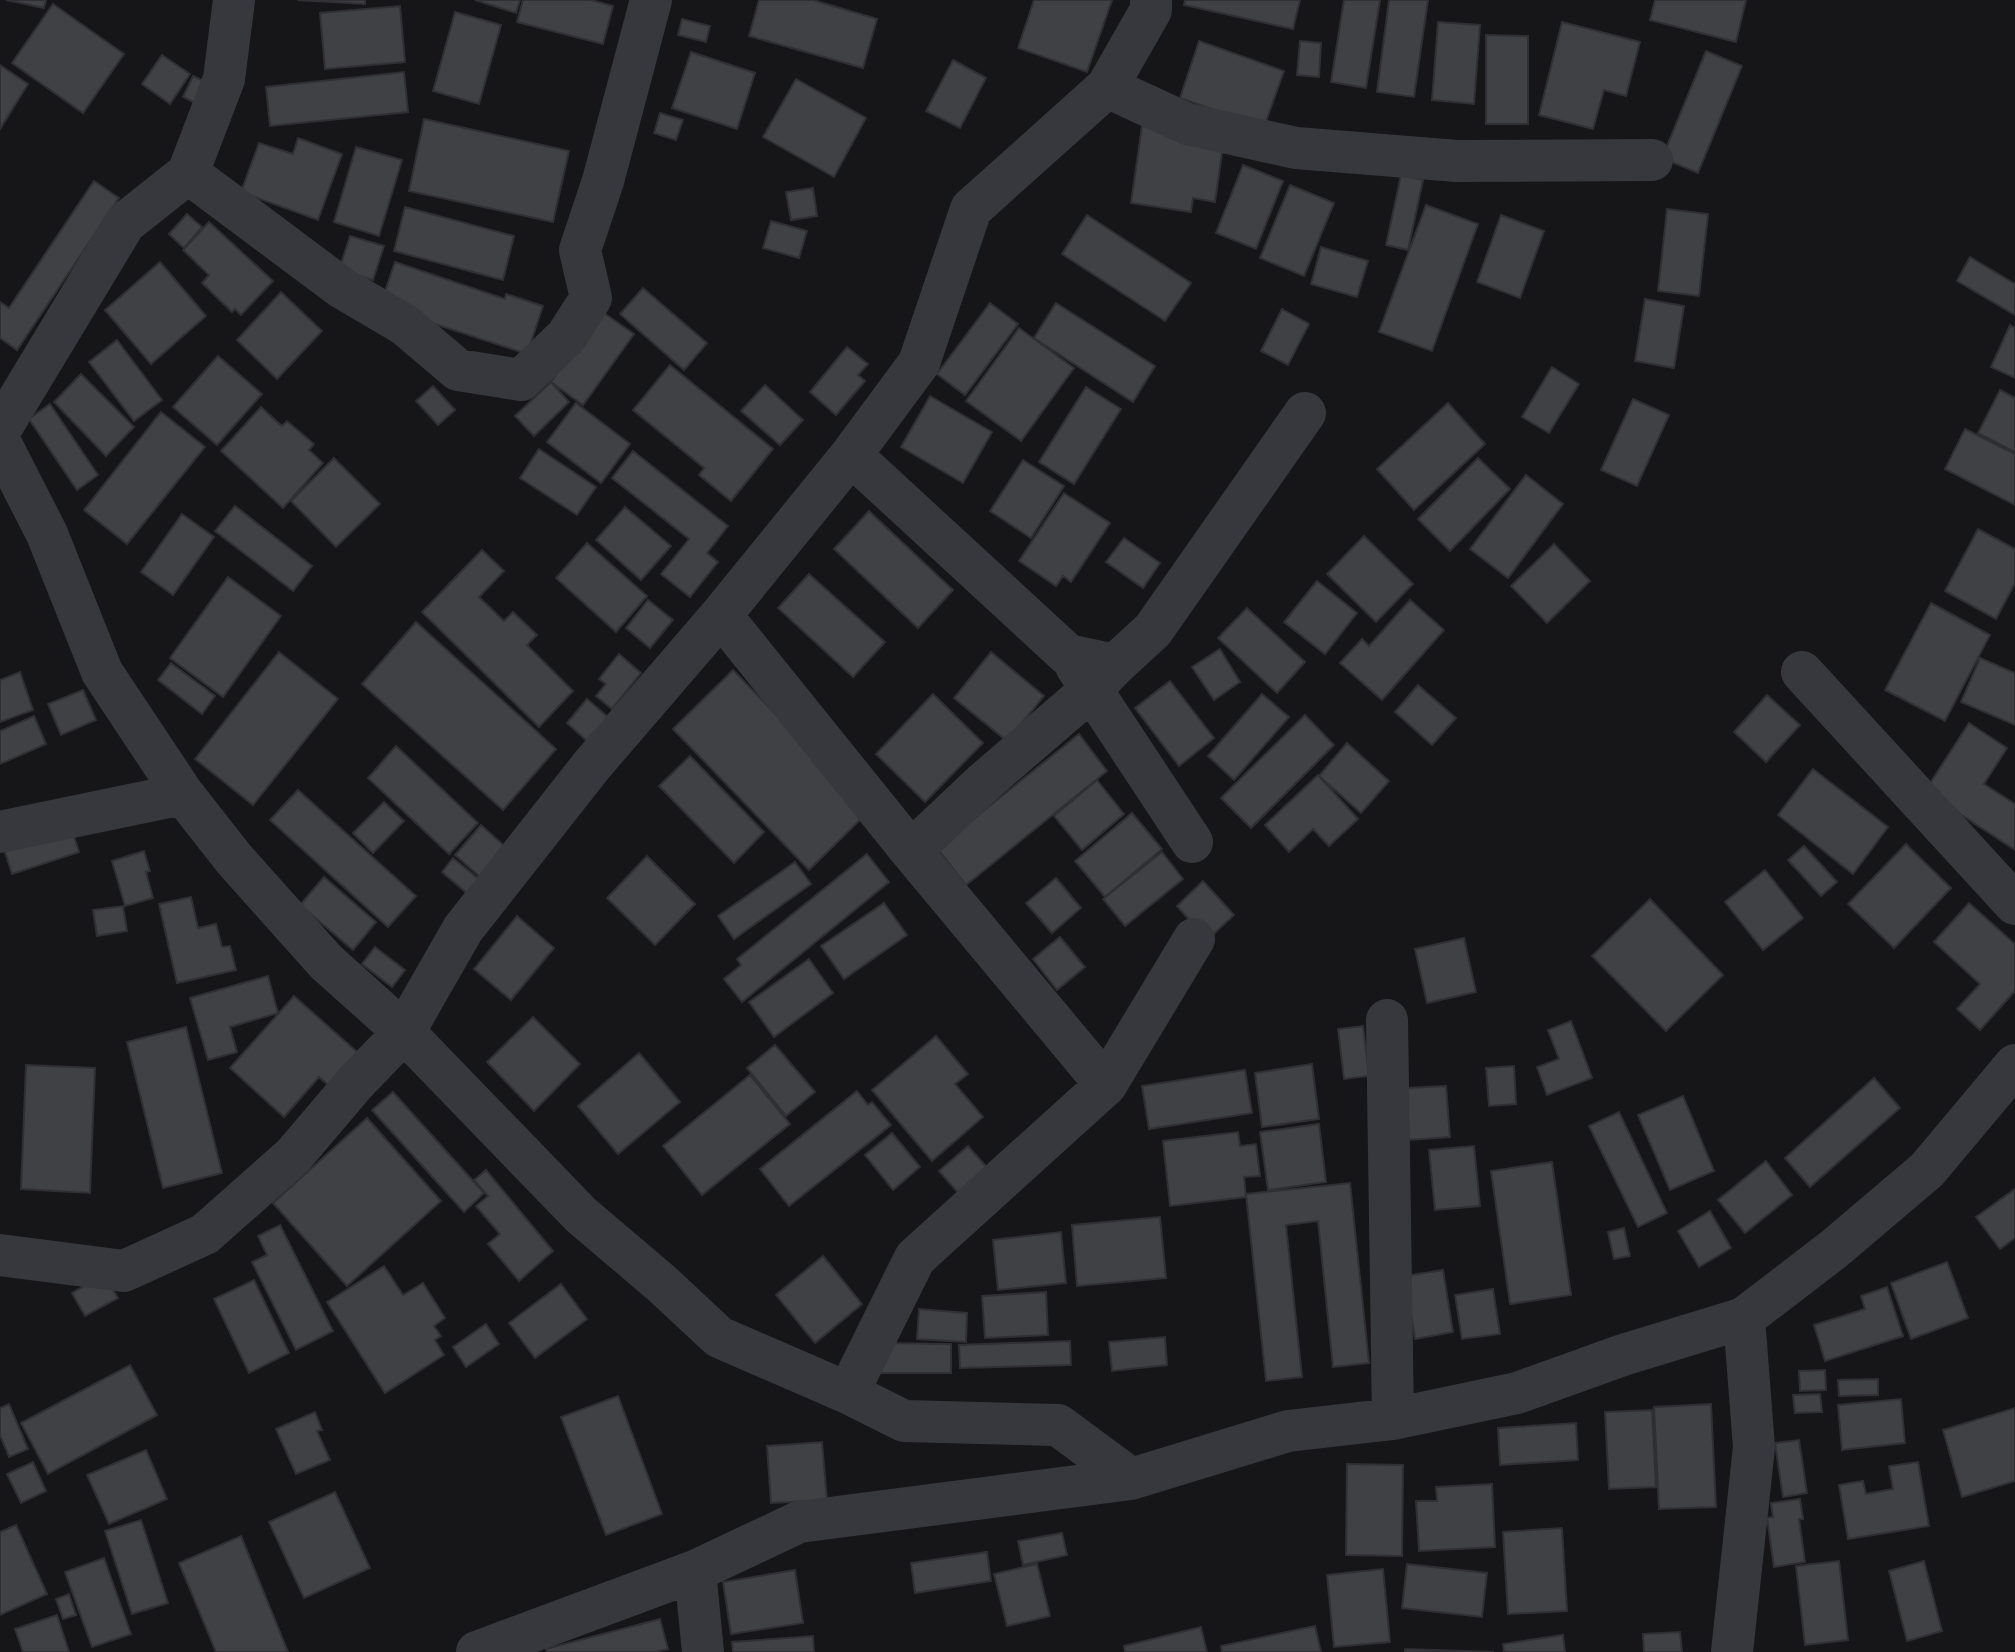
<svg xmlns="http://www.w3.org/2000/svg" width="2015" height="1652" font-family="Rubik,sans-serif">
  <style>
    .building { fill: #404145; stroke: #303034; stroke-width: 2 }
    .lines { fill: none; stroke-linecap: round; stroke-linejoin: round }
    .street { stroke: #37383d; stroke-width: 42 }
  </style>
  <rect width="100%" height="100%" fill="#161618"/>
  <path class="building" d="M6,0H46L44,8Z
    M297,0H365V4Z
    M475,0H520L516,13Z
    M523,0H591L613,6L603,44L517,22Z
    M759,0H813L877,19L863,68L749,36Z
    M1034,0H1112L1087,72L1018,48Z
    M1185,0H1300L1293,29L1184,5Z
    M1344,0H1380L1366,88L1331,82Z
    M1389,0H1428L1414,97L1377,92Z
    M1655,0H1746L1736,42L1650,20Z
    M53,4L124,54L83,113L12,63Z
    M400,6L405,62L325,69L320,13Z
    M455,12L501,25L479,104L433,91Z
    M682,19L710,26L706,42L678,35Z
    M1438,22L1480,25L1474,104L1432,100Z
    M1562,22L1640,42L1626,96L1604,90L1593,129L1539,115Z
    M1486,35L1528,36V124H1486Z
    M1199,41L1284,71L1264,127L1180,98Z
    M1300,41L1321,43L1319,77L1297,75Z
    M1706,51L1742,66L1698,173L1662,158Z
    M691,52L755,73L737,129L672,108Z
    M162,55L190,74L170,104L142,84Z
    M953,60L986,78L960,128L926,111Z
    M0,65L28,84L0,129Z
    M404,72L408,112L270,126L266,87Z
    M193,76L214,86L204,107L183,97Z
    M796,79L866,118L834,177L763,137Z
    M660,113L683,120L676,140L654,133Z
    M424,119L569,151L553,222L409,191Z
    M1142,126L1224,139L1215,202L1193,198L1191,212L1131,203Z
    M298,138L342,154L318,220L241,192L259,143L293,154Z
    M356,147L402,160L379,236L334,222Z
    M1243,165L1283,181L1256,249L1216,233Z
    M1401,175L1423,180L1408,250L1386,245Z
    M94,181L119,198L17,350L0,338V302L9,308Z
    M1290,185L1334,203L1304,276L1260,258Z
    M813,188L817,216L791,220L786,192Z
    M1426,205L1478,224L1432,351L1379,332Z
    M405,207L514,236L503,280L394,251Z
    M1667,209L1708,214L1699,296L1658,291Z
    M187,214L202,227L184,248L169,234Z
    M1087,215L1191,283L1165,321L1062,254Z
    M1501,215L1544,231L1520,298L1477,282Z
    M771,221L807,231L799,258L763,248Z
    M209,222L273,281L241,315L235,309L232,312L202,283L209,275L183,250Z
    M350,236L384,246L373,280L339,270Z
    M1321,247L1368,261L1357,297L1311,284Z
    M1970,257L2015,284V315L1957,281Z
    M160,262L206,316L151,364L105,310Z
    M395,262L505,299L506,294L543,306L527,354L380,306Z
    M643,288L707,343L684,370L620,314Z
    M281,292L322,331L277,379L237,340Z
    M1645,299L1684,306L1674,368L1635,361Z
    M990,303L1018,324L965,395L937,374Z
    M1056,303L1155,366L1133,402L1034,338Z
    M1282,309L1309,324L1288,365L1261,351Z
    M601,311L634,334L583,405L551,382Z
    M2010,325L2015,328V378L1991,367Z
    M1019,328L1074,368L1021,441L966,401Z
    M117,340L162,400L134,421L89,362Z
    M847,347L868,364L858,375L865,381L836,415L810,392Z
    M218,356L262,394L217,445L173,407Z
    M670,365L773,449L731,501L699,475L704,468L633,410Z
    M1552,367L1579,384L1549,433L1522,417Z
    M81,374L134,427L106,456L54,402Z
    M551,382L569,402L534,436L515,416Z
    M765,385L803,420L780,445L741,411Z
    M433,386L455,410L438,425L416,401Z
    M1086,387L1121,409L1074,484L1039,462Z
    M2000,390L2015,398V452L1978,433Z
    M930,396L992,432L963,483L901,447Z
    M1633,399L1669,415L1637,486L1601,470Z
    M576,403L630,444L601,483L547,442Z
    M1448,403L1485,444L1414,510L1377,469Z
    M50,404L98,475L77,490L29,419Z
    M261,407L282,426L287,421L314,444L309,450L323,463L283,508L221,451Z
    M161,412L205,447L127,544L84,510Z
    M1965,429L2015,454V505L1945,469Z
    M539,449L596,487L577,515L520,478Z
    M633,451L728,526L707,553L718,562L690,597L661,574L689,539L612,478Z
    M334,458L380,504L336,547L291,501Z
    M1478,458L1510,489L1450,551L1418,519Z
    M1023,460L1064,486L1031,538L990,511Z
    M1526,475L1563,504L1508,578L1470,549Z
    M1064,493L1110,523L1071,582L1063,576L1056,586L1019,561Z
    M235,506L312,566L293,591L215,531Z
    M625,507L671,546L641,580L596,540Z
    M869,511L953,590L918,628L834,549Z
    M182,514L214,537L173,595L141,572Z
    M1978,529L2015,549V583L1996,619L1945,591Z
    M1364,536L1413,584L1376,622L1327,574Z
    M1124,538L1160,563L1143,588L1106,562Z
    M587,543L647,596L616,632L556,578Z
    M1554,544L1590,581L1547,623L1511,586Z
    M482,550L504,571L479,597L504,621L513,612L537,635L527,645L573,691L539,727L422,612Z
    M809,574L885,642L853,677L778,608Z
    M228,577L281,616L223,697L170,658Z
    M1317,581L1357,613L1325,654L1284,622Z
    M648,600L673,620L650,648L626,628Z
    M1410,600L1444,630L1382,700L1340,663L1362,639L1369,646Z
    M1931,603L1990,635L1945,721L1885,690Z
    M1247,608L1305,662L1277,693L1218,638Z
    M416,622L556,749L503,810L362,684Z
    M1220,649L1240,682L1214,700L1192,667Z
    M279,652L338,699L253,805L195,759Z
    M991,652L1044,696L1007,741L954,698Z
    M619,654L641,673L612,709L596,696L606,684L599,679Z
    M1980,658L2015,673V725L1961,702Z
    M171,663L215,696L202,714L158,680Z
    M733,670L869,811L809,870L673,729Z
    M20,672L33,710L0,722V680Z
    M1170,681L1214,738L1179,766L1135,708Z
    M1418,685L1456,718L1432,745L1395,712Z
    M83,690L96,720L61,735L48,704Z
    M933,694L983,743L925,802L876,754Z
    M1262,694L1289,717L1234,780L1208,756Z
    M1767,695L1800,725L1766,762L1734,732Z
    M587,699L608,717L587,741L567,723Z
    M1305,715L1334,745L1251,828L1221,798Z
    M34,716L46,744L0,764V731Z
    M1969,723L2007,748L1984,784L2015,804V850L1925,791Z
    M1079,734L1107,771L966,885L937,848Z
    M1347,743L1389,781L1361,813L1319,776Z
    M396,746L478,823L449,854L368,778Z
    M690,756L764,832L734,863L659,786Z
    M1813,769L1888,827L1853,874L1778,815Z
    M1318,775L1358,819L1329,846L1313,829L1289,852L1265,825Z
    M1097,780L1124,814L1082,850L1054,816Z
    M298,790L416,896L388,927L270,820Z
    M384,802L404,821L373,853L353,833Z
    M1132,813L1162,849L1105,897L1075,861Z
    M69,821L79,852L12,874L2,843Z
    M481,825L510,851L485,881L455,855Z
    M1906,844L1951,888L1894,948L1848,904Z
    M1804,846L1837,882L1821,896L1788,860Z
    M144,851L150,871L146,872L153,898L125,906L112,861Z
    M1162,852L1183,879L1125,926L1103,899Z
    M867,854L889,882L742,1002L724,979L741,965L737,959Z
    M647,856L695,904L655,945L607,898Z
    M453,858L480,880L468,894L442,872Z
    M795,862L811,884L734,939L718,916Z
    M1765,870L1803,918L1763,950L1725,902Z
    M324,877L376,922L353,950L300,905Z
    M1056,878L1081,908L1052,933L1026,903Z
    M1203,881L1234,915L1207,940L1177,906Z
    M191,897L198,928L216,924L222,947L230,946L236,970L177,983L159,904Z
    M1650,899L1723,975L1666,1031L1592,956Z
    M884,903L907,935L844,979L821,946Z
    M1969,903L2015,944V991L1980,1030L1957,1009L1980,984L1934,942Z
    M123,906L127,931L97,936L93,910Z
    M517,916L554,948L511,1000L474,969Z
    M1060,937L1085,967L1057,990L1033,959Z
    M1464,938L1476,992L1427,1003L1415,949Z
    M375,947L405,970L392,987L362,964Z
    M809,959L833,993L774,1037L749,1002Z
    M268,976L278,1013L230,1027L237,1052L208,1060L190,998Z
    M294,996L364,1058L335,1091L319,1077L284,1117L230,1068Z
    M533,1017L580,1064L534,1111L487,1062Z
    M1571,1021L1592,1078L1547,1095L1537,1067L1559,1059L1548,1030Z
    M1363,1026L1369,1076L1344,1079L1338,1029Z
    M186,1027L222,1173L163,1188L127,1042Z
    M936,1036L968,1074L955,1084L983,1117L932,1161L872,1090Z
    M775,1045L815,1092L786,1116L747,1068Z
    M639,1053L680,1102L618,1154L578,1106Z
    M1312,1064L1319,1119L1262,1127L1255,1073Z
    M26,1065L95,1068L90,1193L21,1189Z
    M1514,1066L1516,1104L1489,1106L1486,1068Z
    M1245,1070L1252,1113L1149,1129L1142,1086Z
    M750,1075L790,1124L702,1195L663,1146Z
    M1874,1078L1900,1108L1810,1187L1785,1158Z
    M1446,1086L1450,1137L1409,1140L1406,1088Z
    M857,1091L868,1105L872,1102L891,1125L789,1206L760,1169Z
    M393,1092L484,1193L464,1212L372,1110Z
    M1683,1096L1714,1171L1670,1190L1638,1115Z
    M1619,1112L1667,1213L1638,1227L1589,1126Z
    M367,1118L441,1201L347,1286L273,1203Z
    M1319,1124L1326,1182L1268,1190L1260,1132Z
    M1238,1132L1240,1146L1256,1144L1260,1176L1244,1177L1246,1197L1170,1206L1163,1141Z
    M892,1133L920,1167L893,1190L865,1155Z
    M968,1146L990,1171L961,1196L939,1171Z
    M1474,1146L1480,1206L1435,1210L1429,1150Z
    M1766,1161L1792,1195L1745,1233L1718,1200Z
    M1552,1162L1571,1295L1510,1304L1491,1171Z
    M486,1170L553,1251L519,1281L488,1244L500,1234L476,1206L488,1196L474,1180Z
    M1350,1183L1369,1363L1333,1367L1318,1221L1286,1225L1302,1377L1266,1381L1246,1194Z
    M2015,1189V1238L2000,1249L1976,1217Z
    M1710,1211L1731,1248L1699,1267L1678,1231Z
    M1160,1217L1166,1278L1077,1286L1072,1225Z
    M280,1225L333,1331L296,1350L252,1262L267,1255L258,1236Z
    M1624,1228L1630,1256L1614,1259L1608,1232Z
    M1061,1232L1066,1283L998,1290L993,1240Z
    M823,1256L862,1304L815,1343L776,1295Z
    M1947,1262L1968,1318L1911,1339L1891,1283Z
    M384,1266L403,1295L423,1283L445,1318L434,1326L441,1336L435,1340L444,1355L385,1393L327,1302Z
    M1443,1270L1453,1332L1415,1339L1405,1276Z
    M104,1275L118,1298L85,1316L72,1293Z
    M254,1280L289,1353L249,1373L214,1299Z
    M561,1284L587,1319L535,1358L509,1323Z
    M1887,1287L1903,1336L1825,1361L1814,1325L1865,1309L1861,1296Z
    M1493,1289L1500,1334L1462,1339L1455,1295Z
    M1046,1292L1048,1335L985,1338L982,1296Z
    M919,1309L967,1313L966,1342L917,1339Z
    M486,1324L499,1344L466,1367L453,1347Z
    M1165,1337L1167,1365L1112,1371L1109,1342Z
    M1070,1341L1071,1365L960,1368L959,1345Z
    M880,1343L951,1344V1373H880Z
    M130,1365L157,1415L48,1474L21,1423Z
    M1825,1370L1826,1390L1800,1391L1799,1371Z
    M1878,1379V1395L1839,1396L1838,1380Z
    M1820,1394L1822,1412L1795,1413L1793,1395Z
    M618,1396L662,1514L606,1535L561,1417Z
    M1901,1399L1905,1443L1842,1450L1838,1405Z
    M9,1404L28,1449L9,1457L0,1435V1408Z
    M1711,1404L1716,1507L1659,1509L1654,1407Z
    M2015,1408V1481L1962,1497L1943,1430Z
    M1652,1410L1656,1487L1609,1489L1605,1412Z
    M315,1412L322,1430L317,1431L330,1460L296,1474L276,1429Z
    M1576,1423L1578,1460L1500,1465L1498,1428Z
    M1799,1440L1807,1493L1783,1497L1775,1443Z
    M822,1442L827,1500L771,1503L767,1446Z
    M146,1450L167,1499L109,1524L87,1475Z
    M33,1462L46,1491L21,1503L7,1474Z
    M1918,1462L1929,1526L1848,1539L1839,1485L1863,1481L1866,1494L1893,1489L1889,1466Z
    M1347,1464L1403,1465L1402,1556L1346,1555Z
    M1492,1484L1495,1547L1419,1551L1416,1501H1437L1436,1487Z
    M335,1492L370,1568L304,1598L269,1522Z
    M1800,1499L1803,1519H1799L1805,1562L1774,1567L1767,1518L1773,1517L1771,1503Z
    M141,1520L168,1603L132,1614L105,1531Z
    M16,1525L47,1594L0,1615V1532Z
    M1562,1528L1567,1611L1508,1614L1503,1532Z
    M1062,1533L1067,1555L1023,1565L1018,1541Z
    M241,1536L288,1652H216L179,1563Z
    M987,1552L991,1581L915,1593L911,1563Z
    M104,1558L131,1634L92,1647L65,1572Z
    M1839,1561L1848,1640L1805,1645L1796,1566Z
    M1924,1561L1942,1631L1907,1641L1889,1571Z
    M1037,1564L1050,1616L1007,1626L994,1574Z
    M1407,1564L1487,1573L1482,1617L1402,1608Z
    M1383,1569L1390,1642L1334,1647L1327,1575Z
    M795,1570L803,1623L731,1634L723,1582Z
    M69,1594L76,1615L63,1619L56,1599Z
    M57,1615L69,1652H23L15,1629Z
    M660,1619L668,1649L656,1652H547L546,1649Z
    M1315,1626L1321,1652H1222L1221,1646Z
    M1201,1627L1207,1652H1125L1124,1646Z
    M1680,1632L1682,1652H1644L1643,1634Z
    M1563,1635L1565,1652H1504L1503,1644Z
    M813,1636L814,1652H733L732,1642Z
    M1405,1649L1494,1652H1405Z"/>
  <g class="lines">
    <path class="street" d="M1107,87L1187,124L1296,148L1457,161L1652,160
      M188,173L342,288L405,325L458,370L521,380L566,337L591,298L580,250L603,181L651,0
      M0,430L125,223L188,173L224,79L234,0
      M0,442L47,534L102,672L183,794L234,859L326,962L404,1032L581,1215L661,1283L719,1337L848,1393L904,1421L1058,1425L1131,1479L1288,1431L1393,1419L1517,1393L1623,1355L1744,1318L1834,1249L1927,1170L2015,1065
      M851,455L1068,655L1115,665L1153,630L1305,413
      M721,615L911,851L1106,1085
      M1076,666L1192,842
      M1802,672L2015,904
      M0,832L183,794
      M911,851L983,783L1091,690L1115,665
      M1387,1020L1393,1419
      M0,1255L124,1271L205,1234L293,1156L355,1083L404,1032L463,929L592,765L721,615L851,455L919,363L971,209L1107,87L1151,10V0
      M848,1393L915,1258L1106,1085L1194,939
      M695,1571L703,1652
      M477,1652L695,1571L799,1522L1131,1479
      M1732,1652L1754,1447L1744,1318"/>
  </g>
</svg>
